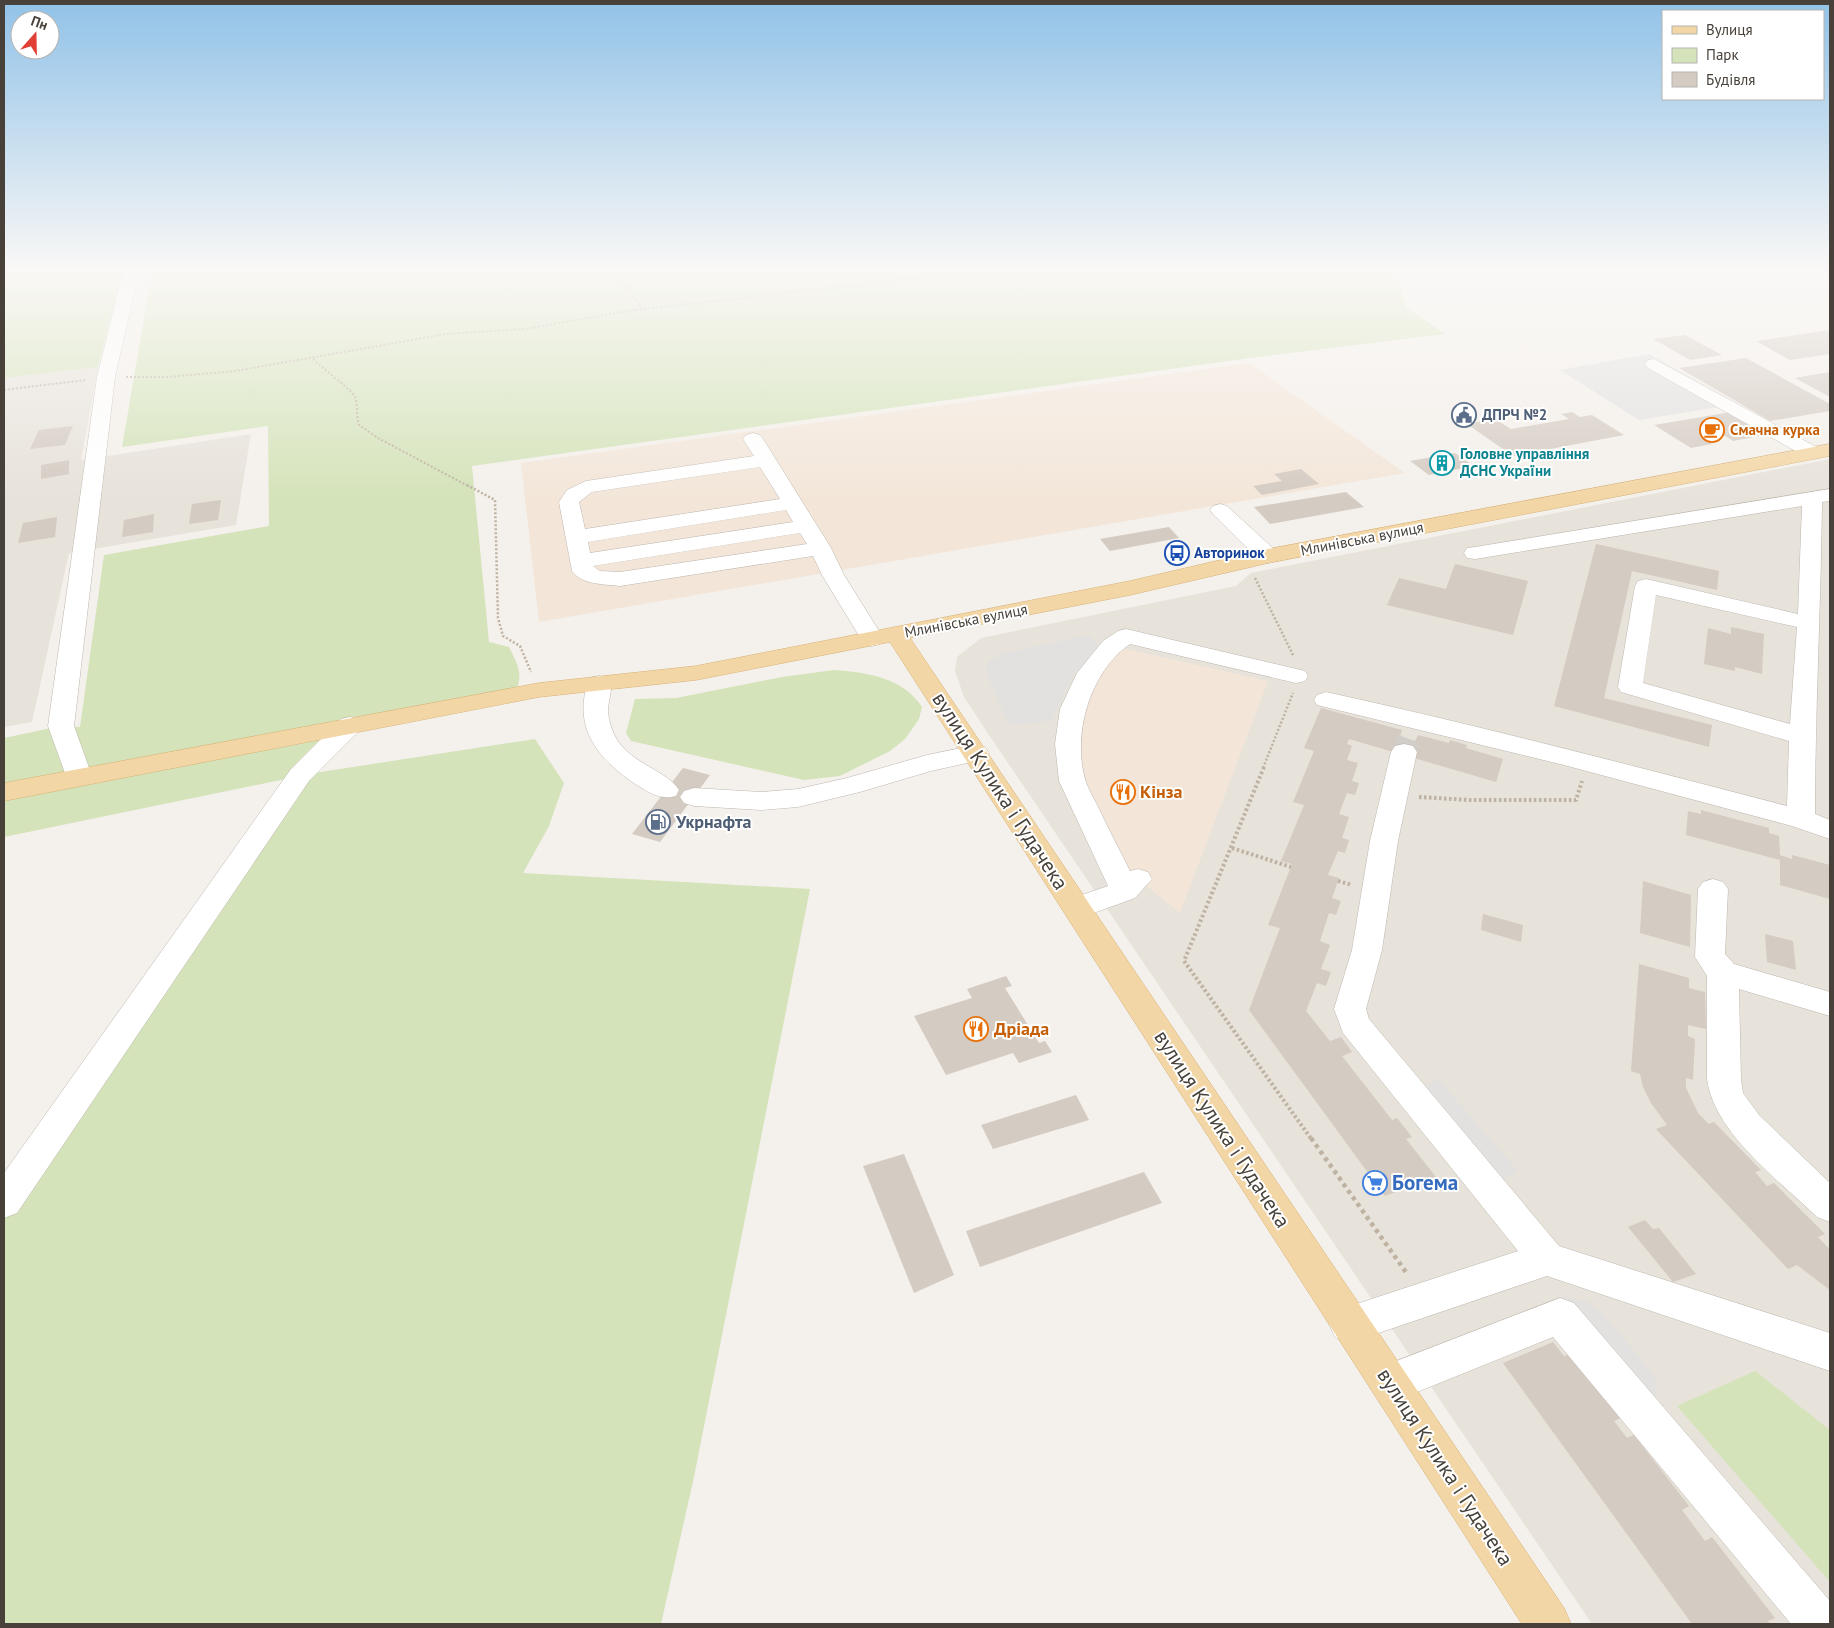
<svg xmlns="http://www.w3.org/2000/svg" width="1834" height="1628" font-family="'PT Sans',sans-serif">
  <style>
    .residential { fill: #e7e2da }
    .commercial { fill: #f3e6d9 }
    .green { fill: #d4e3b9 }
    .parking { fill: #e3e1df }
    .building { fill: #d4cbc2 }
    .lines { fill: none; stroke-linecap: round; stroke-linejoin: round }
    .minor-tunnel { stroke: #d1cdc8; stroke-width: 23; stroke-dasharray: 23 11; stroke-linecap: butt }
    .minor-casing { stroke: #beb7af; stroke-width: 1 }
    .major-casing { stroke: #d6b176; stroke-width: 1 }
    .path-far3 { stroke: #beb2a2; stroke-width: 2; stroke-dasharray: 2 2; stroke-linecap: butt }
    .path-far2 { stroke: #beb2a2; stroke-width: 2.5; stroke-dasharray: 2 2; stroke-linecap: butt }
    .path-far1 { stroke: #beb2a2; stroke-width: 4; stroke-dasharray: 2.5 2.5; stroke-linecap: butt }
    .path { stroke: #beb2a2; stroke-width: 4.5; stroke-dasharray: 4 4; stroke-linecap: butt }
    .minor { fill: #fff; fill-rule: evenodd }
    .major { fill: #f3d6a5; fill-rule: evenodd }
    .labels { text-anchor: middle; stroke-width: 4; stroke-linejoin: round; paint-order: stroke }
    .far-service-label { font-size: 15px; font-weight: bold; fill: #4e5e75; stroke: #fff; text-anchor: start }
    .far-food-label { font-size: 15px; font-weight: bold; fill: #c56008; stroke: #fff; text-anchor: start }
    .far-culture-label { font-size: 15px; font-weight: bold; fill: #0d838f; stroke: #fff; text-anchor: start }
    .far-street-label { font-size: 15px; fill: #47413a; stroke: #fff }
    .far-transit-label { font-size: 15px; font-weight: bold; fill: #164399; stroke: #fff; text-anchor: start }
    .food-label { font-size: 18px; font-weight: bold; fill: #c56008; stroke: #fff; text-anchor: start }
    .service-label { font-size: 18px; font-weight: bold; fill: #4e5e75; stroke: #fff; text-anchor: start }
    .near-street-label { font-size: 21px; fill: #47413a; stroke: #fff }
    .near-shop-label { font-size: 21px; font-weight: bold; fill: #366cbe; stroke: #fff; text-anchor: start }
  </style>
  <rect width="100%" height="100%" fill="#f4f0eb"/>
  <path class="residential" d="M98,367L81,460L251,434L236,525L69,553L32,722L4,727V378Z
    M1830,459V1624H1592L989,735L964,697L955,671L957,657L981,638L1236,586L1251,573Z"/>
  <path class="commercial" d="M1249,363L1405,473L539,622L521,463Z
    M1122,648L1268,681L1180,913L1138,879L1120,860L1081,779L1079,711L1098,673Z"/>
  <path class="green" d="M4,272H122L98,367L4,378Z
    M152,272H1396L1407,308L1445,334L1250,358L472,466L489,642L509,647C518,665 525,676 513,695L350,725L301,775L535,739L564,783L549,826L523,873L810,889L694,1477L661,1624H4V1202L300,776L4,837V738L61,726L80,727L104,555L269,526L268,426L122,447Z
    M834,670C866,672 904,678 922,707L919,719L905,739L890,751L840,776L804,780L631,741L626,733L635,699L676,698L782,677Z
    M1755,1371L1830,1430V1582L1677,1406Z"/>
  <path class="parking" d="M1649,354L1738,404L1639,420L1560,370Z
    M1089,635L1102,650L1075,672L1052,720L1010,726L985,672L989,661L1004,653Z
    M1439,1080L1518,1171L1502,1180L1422,1086Z
    M1561,1296L1587,1301L1604,1315L1655,1376L1656,1404Z"/>
  <path class="building" d="M1830,330V354L1790,360L1756,341Z
    M1685,335L1722,355L1690,360L1653,339Z
    M1746,358L1830,404V411L1770,421L1679,368Z
    M1830,372V397L1795,378Z
    M1572,412L1580,417L1592,415L1624,435L1513,456L1467,424L1495,419L1511,429L1569,419L1561,414Z
    M1731,412L1770,434L1733,441L1725,436L1705,439L1712,444L1691,448L1654,425Z
    M73,426L65,445L30,449L39,430Z
    M1455,453L1474,466L1429,475L1410,461Z
    M69,460V474L41,479V465Z
    M1301,469L1319,484L1262,495L1253,486L1282,481L1274,474Z
    M1346,492L1364,507L1270,524L1254,507Z
    M221,500L218,520L189,524L192,504Z
    M154,514L153,532L122,537L124,520Z
    M57,517L55,537L18,543L23,523Z
    M1169,527L1179,538L1110,551L1100,539Z
    M1596,544L1719,571L1717,590L1632,571L1604,698L1712,725L1709,747L1554,706Z
    M1455,564L1528,581L1513,635L1387,605L1399,578L1446,589Z
    M1731,627L1764,634L1762,674L1735,667V671L1704,664L1708,628L1731,634Z
    M1321,708L1402,730L1400,737L1415,741L1418,735L1449,743L1450,740L1467,745L1466,748L1503,759L1496,782L1349,739L1347,744L1352,746L1347,760L1358,763L1352,781L1359,783L1355,795L1347,793L1339,814L1349,817L1342,838L1349,840L1345,853L1338,851L1328,875L1339,878L1332,898L1341,901L1336,915L1329,913L1320,941L1330,945L1321,969L1331,972L1326,986L1317,983L1306,1011L1330,1041L1341,1037L1352,1052L1342,1056L1392,1120L1397,1118L1412,1137L1406,1139L1436,1177L1385,1196L1249,1010L1280,928L1268,925L1292,864L1281,861L1304,805L1293,802L1314,751L1304,748Z
    M683,768L710,775L660,842L632,834Z
    M1701,810L1769,828V833L1779,836L1780,855L1792,859V855L1830,865V899L1780,885V860L1686,835L1688,811L1701,814Z
    M1643,881L1691,895L1690,947L1640,933Z
    M1483,914L1523,925L1521,942L1481,930Z
    M1765,934L1793,941L1796,970L1767,962Z
    M1639,964L1689,978V988L1705,992L1706,1029L1688,1025V1036L1695,1039L1693,1080L1686,1078V1088L1698,1113L1709,1124L1714,1122L1761,1170L1755,1172L1767,1186L1774,1183L1825,1234L1818,1237L1830,1250V1290L1797,1265L1788,1269L1656,1129L1667,1125L1651,1103L1643,1087L1640,1074L1631,1071Z
    M1006,976L1012,986L1005,988L1039,1043L1045,1041L1052,1052L1019,1063L1013,1053L946,1075L914,1016L972,998L967,989Z
    M1076,1095L1089,1120L993,1149L981,1125Z
    M904,1154L954,1275L914,1293L863,1166Z
    M1144,1172L1162,1203L980,1267L966,1231Z
    M1645,1220L1653,1229L1659,1228L1696,1274L1673,1282L1628,1227Z
    M1553,1342L1564,1356L1570,1353L1621,1418L1614,1421L1627,1438L1634,1435L1689,1506L1682,1510L1705,1541L1712,1537L1775,1618L1768,1621L1770,1624H1692L1503,1363Z"/>
  <g class="lines">
    <path class="minor-tunnel" d="M1404,752L1409,739"/>
    <defs>
      <path id="minor" d="M123,272H139L115,377L74,726L92,776L88,782L79,785L70,782L66,776L48,726L97,377Z
        M1654,359L1820,449L1823,453L1820,457H1806L1648,368L1645,364L1648,360Z
        M753,433L760,435L763,439L831,548L844,575L884,639L880,644L872,646L864,644L822,575L813,556L620,586C604,584 582,585 572,571L559,502L567,490L586,481L754,456L743,439L746,435ZM760,467L780,499L585,529L579,502L592,492ZM786,510L793,522L590,553L588,542ZM800,533L807,544L620,572L600,571L593,566Z
        M1830,489V501L1822,502C1821,606 1815,710 1815,814L1830,820V839L1792,826L1564,765L1317,705L1314,700L1317,695L1326,692C1481,726 1634,766 1787,806L1789,741L1621,692L1618,687L1635,586L1638,581L1646,579L1798,614L1802,506L1475,559L1467,558L1464,553L1467,548L1475,547ZM1656,595L1797,627L1790,724L1643,683Z
        M1220,504L1227,506L1276,551L1279,556L1276,561L1268,563L1260,561L1213,514L1210,510L1213,506Z
        M1126,629L1305,671L1308,676L1305,681L1296,683L1130,644C1090,671 1071,736 1086,782C1089,791 1095,800 1099,809C1109,830 1120,851 1130,871L1138,869L1148,872L1152,879L1135,898L1077,919L1067,916L1062,908L1067,900L1108,886L1059,781L1055,744L1060,709L1077,673L1103,641L1118,631Z
        M599,676L608,678C614,687 609,698 608,708C608,718 611,729 616,738C631,764 668,771 679,790L676,796C661,800 652,794 640,787C609,768 579,739 584,700C585,692 586,684 590,678Z
        M350,717L359,719L363,725L359,731L309,781L17,1213L4,1218V1173L291,769L341,719Z
        M1404,744L1413,746L1417,752L1398,841L1382,950L1366,1009L1369,1019L1559,1246L1830,1333V1371L1547,1276L1349,1343L1335,1337L1329,1324L1335,1311L1518,1251L1343,1033L1334,1009L1352,950L1370,841L1391,752L1395,746Z
        M976,745L985,747L989,753L985,759L931,771L860,792L798,807L761,810L694,806L684,803L680,797L684,791L694,788L761,792L798,789L847,778L927,755Z
        M1713,879L1723,882L1728,889L1725,954L1734,964L1830,992V1016L1739,989L1741,1079L1743,1093L1759,1115L1830,1183V1222L1817,1217C1780,1181 1714,1133 1707,1079V976L1695,957L1698,889L1703,882Z
        M1560,1298L1574,1303L1830,1601V1624H1791L1553,1337L1390,1403L1376,1397L1370,1383L1376,1369Z"/>
      <path id="major" d="M1830,444V456L1268,563L1130,595L910,638L1564,1608L1571,1624H1522L890,642L696,680L539,697L4,801V783L539,683L696,666L1130,581L1268,549Z"/>
    </defs>
    <use href="#minor" class="minor-casing"/>
    <use href="#major" class="major-casing"/>
    <path class="path-far3" d="M636,310L919,278L946,272
      M313,359C321,367 353,391 355,397C358,406 356,416 359,425L378,438L470,487
      M126,377H168L235,371L446,334L526,329L638,309L640,305L614,272
      M4,390L85,380"/>
    <path class="path-far2" d="M467,485L495,500L498,618L503,636L520,646L531,672
      M1255,578L1294,657
      M1263,768L1293,693"/>
    <path class="path-far1" d="M1264,767L1184,961L1312,1140
      M1419,797L1469,800H1576L1582,781
      M1232,848L1291,867
      M1338,881L1352,885"/>
    <path class="path" d="M1311,1138L1408,1275"/>
    <use href="#minor" class="minor"/>
    <use href="#major" class="major"/>
  </g>
  <linearGradient id="sky" x2="0" y2="1"><stop stop-color="#91c2e8"/><stop offset="0.54" stop-color="#faf8f6"/><stop offset="1" stop-color="#faf8f6" stop-opacity="0"/></linearGradient>
  <rect width="1834" height="500" fill="url(#sky)"/>
  <defs>
    <symbol id="civic-ring" viewBox="-11 -11 22 22"><circle r="9.5" fill="#fff" stroke="#5c6f8a" stroke-width="1.5"/><path d="M-.6-6.5H3V-4.5H.6V-3L4-1V1h2V6H-6V1h2V-1L-.6-3ZM-1.2 2.5V6h2.4V2.5Z" fill="#5c6f8a"/></symbol>
    <symbol id="cafe-ring" viewBox="-11 -11 22 22"><circle r="9.5" fill="#fff" stroke="#e8710a" stroke-width="1.5"/><path d="M-5.5-4.5H6V0H3Q3 3.5 0 3.5H-2.5Q-5.5 3.5-5.5 0ZM3-3.2v2h1.7v-2ZM-6 4.5H4V6H-6Z" fill="#e8710a"/></symbol>
    <symbol id="building-ring" viewBox="-11 -11 22 22"><circle r="9.5" fill="#fff" stroke="#0f9aa8" stroke-width="1.5"/><path d="M-4-6H4V6H1V3H-1V6H-4ZM-2.5-4.3h1.7v1.8h-1.7ZM.8-4.3h1.7v1.8H.8ZM-2.5-1h1.7V.8h-1.7ZM.8-1h1.7V.8H.8Z" fill="#0f9aa8"/></symbol>
    <symbol id="bus-ring" viewBox="-11 -11 22 22"><circle r="9.5" fill="#fff" stroke="#1a4fb4" stroke-width="1.5"/><path d="M-5-6H5V4H4V6H2V4H-2V6H-4V4H-5ZM-3.5-4V0h7V-4ZM-3.5 1.2v1.5H-2V1.2ZM2 1.2v1.5H3.5V1.2Z" fill="#1a4fb4"/></symbol>
    <symbol id="restaurant-ring" viewBox="-11 -11 22 22"><circle r="9.5" fill="#fff" stroke="#e8710a" stroke-width="1.5"/><path d="M-5-6h1v4h1v-4h1v4h1v-4h1v5L-1.5 .5V6h-2V.5L-5-1ZM5-6V6H3V1.5H1.5Q1.5-4 5-6Z" fill="#e8710a"/></symbol>
    <symbol id="fuel-ring" viewBox="-11 -11 22 22"><circle r="9.5" fill="#fff" stroke="#5c6f8a" stroke-width="1.5"/><path d="M-5.5-6h7V0h2V4h1.3V-2.5L3-4.5l.8-.8L6-3V5H2.5V1h-1V6h-7ZM-4.2-4.7v3.2H.2V-4.7Z" fill="#5c6f8a"/></symbol>
    <symbol id="supermarket-ring" viewBox="-11 -11 22 22"><circle r="9.5" fill="#fff" stroke="#3f7fe0" stroke-width="1.5"/><path d="M-6-5.5h2.5l.6 2H6L4.5 2H-2.5L-4.4-4H-6ZM-1.5 3.2a1.3 1.3 0 1 0 .1 0ZM3 3.2a1.3 1.3 0 1 0 .1 0Z" fill="#3f7fe0"/></symbol>
  </defs>
  <g fill-rule="evenodd">
    <use href="#civic-ring" x="1450" y="401" width="28" height="28"/>
    <use href="#cafe-ring" x="1698" y="416" width="28" height="28"/>
    <use href="#building-ring" x="1428" y="449" width="28" height="28"/>
    <use href="#bus-ring" x="1163" y="539" width="28" height="28"/>
    <use href="#restaurant-ring" x="1109" y="778" width="28" height="28"/>
    <use href="#fuel-ring" x="644" y="808" width="28" height="28"/>
    <use href="#restaurant-ring" x="962" y="1015" width="28" height="28"/>
    <use href="#supermarket-ring" x="1361" y="1169" width="28" height="28"/>
  </g>
  <g class="labels">
    <g class="far-service-label">
      <text x="1482" y="420">ДПРЧ №2</text>
    </g>
    <g class="far-food-label">
      <text x="1730" y="435">Смачна курка</text>
    </g>
    <g class="far-culture-label">
      <text x="1460" y="459">Головне управління<tspan x="1460" dy="17">ДСНС України</tspan></text>
    </g>
    <g class="far-street-label">
      <text transform="translate(1362 539) rotate(-11)" y="5">Млинівська вулиця</text>
      <text transform="translate(966 621) rotate(-11)" y="5">Млинівська вулиця</text>
    </g>
    <g class="far-transit-label">
      <text x="1194" y="558">Авторинок</text>
    </g>
    <g class="food-label">
      <text x="1140" y="798">Кінза</text>
      <text x="994" y="1035">Дріада</text>
    </g>
    <g class="service-label">
      <text x="676" y="828">Укрнафта</text>
    </g>
    <g class="near-street-label">
      <text transform="translate(1000 791) rotate(57)" y="7">вулиця Кулика і Гудачека</text>
      <text transform="translate(1222 1129) rotate(57)" y="7">вулиця Кулика і Гудачека</text>
      <text transform="translate(1445 1467) rotate(57)" y="7">вулиця Кулика і Гудачека</text>
    </g>
    <g class="near-shop-label">
      <text x="1392" y="1190">Богема</text>
    </g>
  </g>
  <rect width="1834" height="1628" fill="none" stroke="#47413a" stroke-width="10"/>
  <rect x="1662" y="10" width="162" height="90" fill="#ffffff" stroke="#b5b3b0"/>
  <rect x="1672" y="26" width="25" height="8" fill="#f3d6a5" stroke="#b5b3b0"/>
  <text x="1706" y="35" font-size="15" fill="#47413a">Вулиця</text>
  <rect x="1672" y="48" width="25" height="15" fill="#d4e3b9" stroke="#b5b3b0"/>
  <text x="1706" y="60" font-size="15" fill="#47413a">Парк</text>
  <rect x="1672" y="72" width="25" height="15" fill="#d4cbc2" stroke="#b5b3b0"/>
  <text x="1706" y="85" font-size="15" fill="#47413a">Будівля</text>
  <g transform="translate(35 35) rotate(20)"><circle r="24" fill="#ffffff" stroke="#b5b3b0"/>
  <path d="M0-4L9 19L0 12L-9 19Z" fill="#e13f35"/>
  <text y="-8" font-size="14" font-weight="bold" text-anchor="middle" fill="#47413a">Пн</text>
  </g>
</svg>
